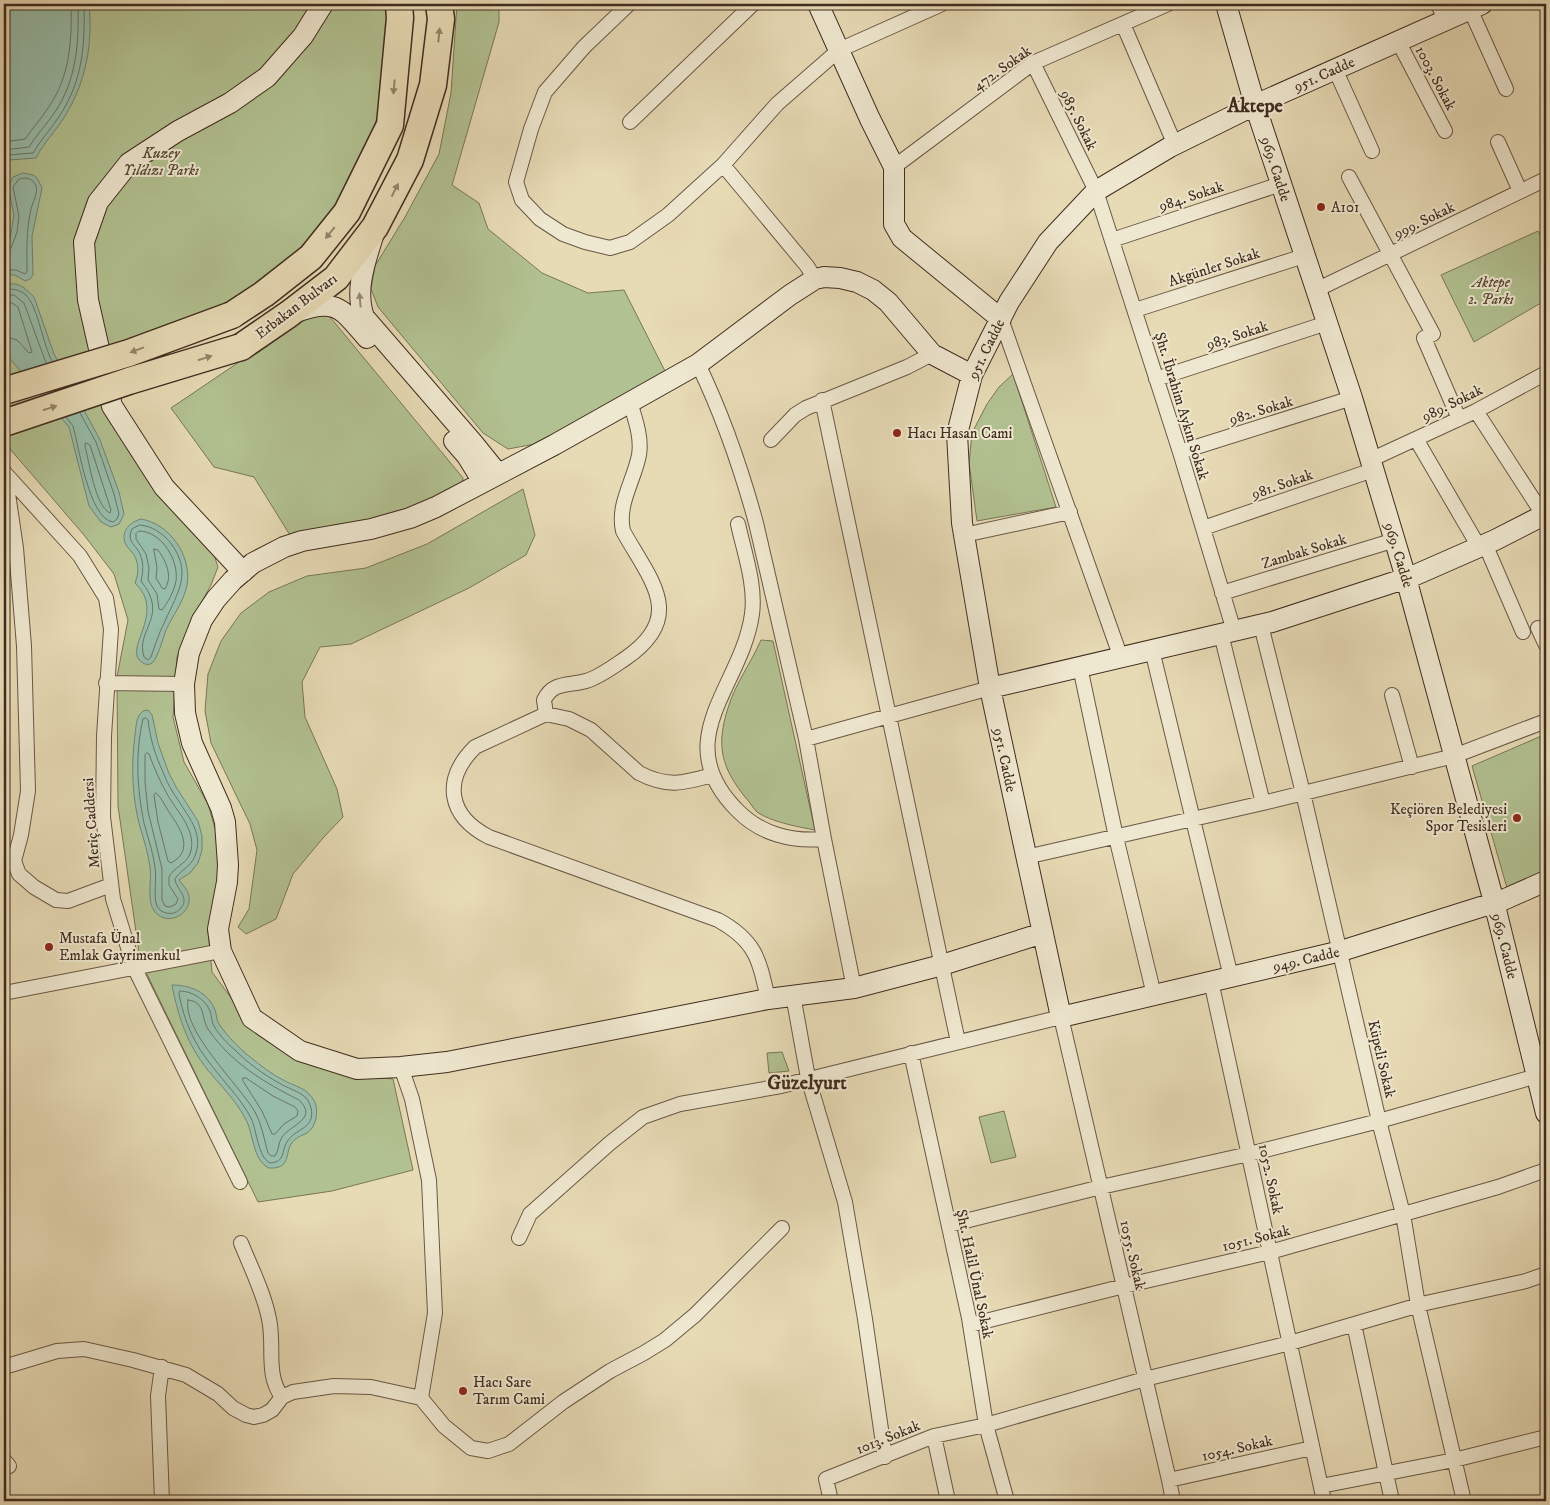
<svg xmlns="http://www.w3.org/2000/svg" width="1550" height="1505" font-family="'IM FELL DW Pica',serif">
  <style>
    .green { fill: #b2c191; stroke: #797658 }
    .water { fill: #97bca9; stroke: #748272 }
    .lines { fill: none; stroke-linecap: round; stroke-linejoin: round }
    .shore { stroke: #6c7464; stroke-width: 1 }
    .street-casing { stroke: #6a5845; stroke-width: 16 }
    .secondary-casing { stroke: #402c1f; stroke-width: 22 }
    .highway-casing { stroke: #402c1f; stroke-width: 29 }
    .street { stroke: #efe8d0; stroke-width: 14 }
    .secondary { stroke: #efe8d0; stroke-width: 20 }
    .highway { stroke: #e7dbb6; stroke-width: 26 }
    .highway-bridge-casing { stroke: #402c1f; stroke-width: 29; stroke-linecap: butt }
    .highway-bridge { stroke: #e7dbb6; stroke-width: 26 }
    .oneway { fill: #94846a }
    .oneway2 { fill: #988a78 }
    .poi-dot { fill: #8f2418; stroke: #efe8d0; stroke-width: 2 }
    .labels { text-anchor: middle; stroke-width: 4; stroke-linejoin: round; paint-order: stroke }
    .street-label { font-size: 15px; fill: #402c1f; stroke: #efe8d0 }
    .park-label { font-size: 15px; font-style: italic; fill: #574a36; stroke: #efe8d0 }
    .poi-label { font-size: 15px; fill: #402c1f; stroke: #efe8d0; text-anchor: start }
    .district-label { font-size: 20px; font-weight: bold; fill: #402c1f; stroke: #efe8d0 }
  </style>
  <rect width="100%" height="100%" fill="#e7dbb6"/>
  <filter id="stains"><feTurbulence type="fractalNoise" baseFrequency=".004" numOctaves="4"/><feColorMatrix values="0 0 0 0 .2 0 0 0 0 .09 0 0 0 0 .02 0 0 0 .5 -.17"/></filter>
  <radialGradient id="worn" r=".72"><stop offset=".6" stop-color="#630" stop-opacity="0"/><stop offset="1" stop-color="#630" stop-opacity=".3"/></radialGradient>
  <path class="green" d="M4,4H390L388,79L371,139L338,208L302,250L216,313L92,357L120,437L170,508L214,555L218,567L211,585L201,603L177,657L173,717L184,762L208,804L220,846L216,902L208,930L212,972L255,1030L340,1074L393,1079L413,1170L332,1191L258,1202L140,960L118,806L117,677L128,620L114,574L84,535L4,442Z
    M457,4H499V22L452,185L479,203L488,229L542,273L588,293L624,290L666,373L535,444L508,449L483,433L378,307L371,289L375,266L405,217L439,154L451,93Z
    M1538,231L1546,244V300L1474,342L1441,275Z
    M318,313L330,317L463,478L462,486L414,518L293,540L254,477L214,467L171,408L245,358L283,328Z
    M1013,374L1056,507L977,521L969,463L972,433L987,404L999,387Z
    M523,489L535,535L526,555L469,588L351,644L320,647L302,682L305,717L337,789L343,817L323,838L293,874L276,919L246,934L238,927L249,909L257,850L250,824L211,743L205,711L208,674L221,641L241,613L269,592L307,576L366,568L427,544Z
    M761,640L773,641L815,830C799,827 771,822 757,812C753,808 749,801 745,797C721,767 716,745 728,708C735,684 751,663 761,640Z
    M1546,734V870L1507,888L1472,766Z
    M782,1052L789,1071L769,1073L767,1053Z
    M1004,1111L1016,1157L991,1163L979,1117Z"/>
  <path class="water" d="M4,4H89C93,43 86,82 65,116C56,131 44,142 36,158L9,160L4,163Z
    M23,173L33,175L37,178L42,188L32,236L33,275L30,279L25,281L15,275H4V250L10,238L14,215L8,187L13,177Z
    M4,284H16L23,287L34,297L54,354L100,440L119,492L124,514L119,524L111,527L101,522L89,506L69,427L4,352Z
    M141,519C170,524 192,556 187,585C184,601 173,615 166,630C163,638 158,657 153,662C151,665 146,665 143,663C120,650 168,614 135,583C138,575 139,568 136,559C134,553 128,549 125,543C121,531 130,522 141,519Z
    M148,710L152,715L158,743L168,771L176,787L198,821L202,836V850L198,863L190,873L179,880C182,884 186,888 188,893C195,912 169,928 155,912C146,902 152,881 150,867C148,853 144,840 140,827C132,798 131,765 135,735C136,727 136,716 143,711Z
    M172,985C190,985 208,992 215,1010C217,1015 216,1020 219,1024C228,1037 239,1048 250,1057C261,1066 273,1075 285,1081C292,1085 302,1087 308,1093C312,1097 315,1101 316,1106C318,1115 315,1128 307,1133C301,1136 296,1137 291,1144C285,1154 291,1169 269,1168C252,1160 254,1133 245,1118C235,1099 220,1085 207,1069C187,1044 178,1016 172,985Z"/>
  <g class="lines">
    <path class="shore" d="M4,142L25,139C32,129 41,119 48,108C70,77 72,41 71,4
      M4,150L29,147C37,134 47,124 55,112C77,79 79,42 78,4
      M4,158L8,155L33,153C41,139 52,128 60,115C83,80 85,44 84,4
      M4,252L8,251L11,248L17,232L19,216L13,187L19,179C26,177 33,178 36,186C38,193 33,202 31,209C26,230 27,250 27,272L25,274L16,270H4
      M4,289C12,289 19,289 26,295C38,307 43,345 52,361
      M4,295H14L24,303L46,363
      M4,303H12L18,307L32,352L29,353L17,340L4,336
      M66,417L73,426C79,447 89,519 113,522L117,519L119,514L114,494L96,442L80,413
      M86,443L90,445L111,510L110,513C95,506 89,461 85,446Z
      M140,525C152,526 162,533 170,542C193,572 178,592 165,621C159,633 155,645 151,657L148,660L144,657C135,629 170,617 141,581C143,572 144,563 140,554C135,544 126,541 132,529Z
      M139,531C162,531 179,561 176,581C174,592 168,602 162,610L159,609L157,594L148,580L149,568L146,554L136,539V534Z
      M154,549L158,550C166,561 173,576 165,589L162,588L156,578L157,568Z
      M146,718L148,720C150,738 155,755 163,772C167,783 173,793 180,803C191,820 203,835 195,856C190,868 180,870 175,879C176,890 192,898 179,910C173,916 161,914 157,906C153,897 157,878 155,867C153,852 148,838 144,823C137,789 135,753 143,719Z
      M147,753L149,754C154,768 160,781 167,794C177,812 198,831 190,854C185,865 174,867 169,877V885L178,899L176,904L170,907L165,906L162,900V869L148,811L145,782V755Z
      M156,793C162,798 165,806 169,812C180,828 195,850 171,863L168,861L158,822L154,795Z
      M180,991C192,991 205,999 210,1011C212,1016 211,1021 214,1026C219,1035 228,1044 236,1051C249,1064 263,1074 279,1083C287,1088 299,1091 306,1098C308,1100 310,1104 311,1108C316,1129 295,1128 287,1142C281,1151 286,1162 270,1163C258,1157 257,1131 251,1118C241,1099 225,1083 212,1066C194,1044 184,1021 179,994Z
      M188,1000C206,1002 201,1018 208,1029C230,1062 265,1083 299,1100C319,1119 290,1125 282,1137C278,1143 279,1151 275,1156H271L268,1153C264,1139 262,1125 255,1112C240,1086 181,1030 188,1000Z
      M243,1078H246L273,1096L295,1107L298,1111L297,1116L284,1124L275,1134H272L262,1111L243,1081Z"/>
    <defs>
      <path id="street" d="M629,4L584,47L545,92L531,129L516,182L522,200L540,219L563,234L585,242L610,248L630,242L668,215L723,165L777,104L839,50L942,4
        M1438,4L1445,20
        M1470,9L1506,89
        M1123,24L1175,145
        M1398,41L1445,131
        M1033,63L1096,191L1180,452L1234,631
        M1335,69L1372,151
        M630,122L753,4
        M1498,142L1520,191
        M723,165L807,266L815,279
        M894,167L1033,63L1168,4
        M1349,177L1433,334L1424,338L1459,419
        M1112,240L1281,184
        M1316,290L1546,179
        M1135,310L1304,256
        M1001,319L1121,658
        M698,364C723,416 741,468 756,523L806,739L824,839L854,988
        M1156,379L1327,323
        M822,400L958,1042
        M1476,411L1546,519
        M1416,439L1479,547
        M771,440L795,415L806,408L907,367L932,354
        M1180,452L1352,398
        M1370,460L1476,411L1546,373
        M4,472L80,556L106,598L111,629L104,736L103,817L113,899L134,967L240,1182
        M5,473L16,548L24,646L28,791L21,835L14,861L19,874L34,887L56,900L68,901L111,885
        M738,524C744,552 756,585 752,614C742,687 667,739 737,810C760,834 792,842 824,839
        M1203,528L1373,470
        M964,535L1070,512
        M1485,544L1523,632
        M1222,593L1395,540
        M1261,625L1303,793L1379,1121L1403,1214L1418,1305L1464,1501
        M1538,628L1546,645
        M1221,634L1263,803
        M1152,650L1231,977
        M1080,667L1116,837L1154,995
        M106,683L184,684
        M1392,695L1412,767
        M546,714L544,700C553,681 569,686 586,681C600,677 614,666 626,658C687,616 650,580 623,531C617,504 634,481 639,455C642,437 635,419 630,402
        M806,739L990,688
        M712,775C684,783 668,788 639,773L591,730L569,719L546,714L475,747C442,780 448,816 489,837L718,920C756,941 759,959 768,999
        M1026,857L1263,803L1454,756L1546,721
        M1211,981L1324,1501
        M4,993L221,951
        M793,995L808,1078L845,1202L865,1319L885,1457
        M911,1053L969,1318L986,1425L1007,1501
        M401,1067L412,1099L429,1180L435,1313L421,1398
        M949,1225L1101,1187L1249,1154L1379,1121L1544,1074
        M519,1238L530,1214L610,1143L643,1117L680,1104L781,1086L1061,1017L1169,1480L1173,1501
        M241,1243C251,1268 264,1293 269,1319C275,1346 265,1374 282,1397
        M1354,1324L1392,1501
        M970,1325L1124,1286L1270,1252L1498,1187L1546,1170
        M4,1367L57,1351L84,1349L133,1360L186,1375L218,1394L233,1408L246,1415L254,1417L263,1415L272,1410L282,1397L293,1392L334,1386L371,1387L421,1398L444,1426L471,1448L488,1451L509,1444L563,1402L610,1371L644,1353L665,1340L695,1315L782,1228
        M162,1367L158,1396L162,1501
        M934,1436L948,1501
        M4,1460L9,1466
        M1169,1480L1312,1448
        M1321,1486L1454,1460L1546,1437
        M831,1501L826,1479L934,1436L986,1425L1145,1379L1290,1343L1426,1303L1526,1281L1546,1274"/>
      <path id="secondary" d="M818,4L870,119L894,167V224L902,238L1001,319
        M1226,4L1255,105L1352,398L1406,578L1494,902L1546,1113
        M1482,4L1255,105L1170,147L1096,191L1048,242L1009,302L972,375L957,434L962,523L990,688L1061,1017L1341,951L1503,900L1546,881
        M374,233C366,260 354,289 364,317L473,443L498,474
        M296,312C336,297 342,309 367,338
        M972,375L932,354L888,302L873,290L857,282L840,278L824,277L815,279L790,295L698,364L554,445L436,507L410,518L371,529L302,541L284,547L253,563L233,580L216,599L202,620L189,653L184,684L185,713L192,743L221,808L225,822L228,865L227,882L218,929L221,951L252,1018L300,1051L357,1069L401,1067L447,1062L768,999L854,988L942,965L1043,933
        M454,441L467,456L483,482
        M243,572L164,487L112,406L88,300L84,242L98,202L129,163L178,131L230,103L267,77L303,36L323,4
        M990,688L1272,622L1413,576L1495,540L1546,514"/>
      <path id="highway" d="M232,315L264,294L311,257L347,212L390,125L400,18L399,4
        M241,347L289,314L336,278L375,227L410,160L433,85L441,19L439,4"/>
    </defs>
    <use href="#street" class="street-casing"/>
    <use href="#secondary" class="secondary-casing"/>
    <use href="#highway" class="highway-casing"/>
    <use href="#street" class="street"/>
    <use href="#secondary" class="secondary"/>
    <use href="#highway" class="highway"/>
    <defs>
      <path id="highway-bridge" d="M4,391L129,353L232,315
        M4,423L129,381L241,347"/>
    </defs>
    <use href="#highway-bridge" class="highway-bridge-casing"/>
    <use href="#highway-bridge" class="highway-bridge"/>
  </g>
  <defs><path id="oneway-solid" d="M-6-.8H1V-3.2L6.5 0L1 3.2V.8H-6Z" transform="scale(1.25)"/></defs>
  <g class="oneway">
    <use href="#oneway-solid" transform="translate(439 35) rotate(-84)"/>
    <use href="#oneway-solid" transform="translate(394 87) rotate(95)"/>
    <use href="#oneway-solid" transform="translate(395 190) rotate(-63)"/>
    <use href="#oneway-solid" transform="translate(330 233) rotate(129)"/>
    <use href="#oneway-solid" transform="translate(137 350) rotate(160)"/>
    <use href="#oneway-solid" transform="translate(205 358) rotate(-17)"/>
    <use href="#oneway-solid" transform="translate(50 408) rotate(-18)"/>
  </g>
  <use class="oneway2" href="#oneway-solid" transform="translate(360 300) rotate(-95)"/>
  <g class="poi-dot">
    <circle cx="1321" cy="207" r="5"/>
    <circle cx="897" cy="433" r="5"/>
    <circle cx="1517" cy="818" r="5"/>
    <circle cx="49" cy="947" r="5"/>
    <circle cx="463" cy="1391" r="5"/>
  </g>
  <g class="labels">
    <g class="street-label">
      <text transform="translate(1002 68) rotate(-35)" y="5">472. Sokak</text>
      <text transform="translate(1324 74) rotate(-24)" y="5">951. Cadde</text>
      <text transform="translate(1436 78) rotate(62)" y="5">1003. Sokak</text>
      <text transform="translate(1079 120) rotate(64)" y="5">985. Sokak</text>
      <text transform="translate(1276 169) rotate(72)" y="5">969. Cadde</text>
      <text transform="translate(1191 196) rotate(-18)" y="5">984. Sokak</text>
      <text transform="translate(1424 220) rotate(-26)" y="5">999. Sokak</text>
      <text transform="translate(1214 267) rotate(-18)" y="5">Akgünler Sokak</text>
      <text transform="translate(296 306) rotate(-37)" y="5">Erbakan Bulvarı</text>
      <text transform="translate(1237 335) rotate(-18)" y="5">983. Sokak</text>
      <text transform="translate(986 349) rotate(-64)" y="5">951. Cadde</text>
      <text transform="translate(1452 403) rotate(-26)" y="5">989. Sokak</text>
      <text transform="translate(1182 406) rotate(73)" y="5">Şht. İbrahim Aykın Sokak</text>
      <text transform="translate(1261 410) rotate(-17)" y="5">982. Sokak</text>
      <text transform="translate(1282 484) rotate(-19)" y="5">981. Sokak</text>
      <text transform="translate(1304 551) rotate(-17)" y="5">Zambak Sokak</text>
      <text transform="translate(1399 555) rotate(73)" y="5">969. Cadde</text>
      <text transform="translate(1005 760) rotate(78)" y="5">951. Cadde</text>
      <text transform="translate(91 823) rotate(-94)" y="5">Meriç Caddersi</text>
      <text transform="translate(1505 946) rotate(76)" y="5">969. Cadde</text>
      <text transform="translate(1306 959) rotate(-13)" y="5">949. Cadde</text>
      <text transform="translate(1382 1059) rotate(77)" y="5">Küpeli Sokak</text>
      <text transform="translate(1271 1179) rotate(78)" y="5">1052. Sokak</text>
      <text transform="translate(1256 1238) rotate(-14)" y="5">1051. Sokak</text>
      <text transform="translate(1133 1255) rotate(77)" y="5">1055. Sokak</text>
      <text transform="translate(975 1274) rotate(78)" y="5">Şht. Halil Ünal Sokak</text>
      <text transform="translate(888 1437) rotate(-22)" y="5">1013. Sokak</text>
      <text transform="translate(1237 1448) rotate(-13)" y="5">1054. Sokak</text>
    </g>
    <g class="park-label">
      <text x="161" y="158">Kuzey<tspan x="161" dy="17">Yıldızı Parkı</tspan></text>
      <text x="1491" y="287">Aktepe<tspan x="1491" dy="17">2. Parkı</tspan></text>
    </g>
    <g class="poi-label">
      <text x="1331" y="212">A101</text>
      <text x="907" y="438">Hacı Hasan Cami</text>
      <text x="1507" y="814" text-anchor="end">Keçiören Belediyesi<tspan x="1507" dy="17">Spor Tesisleri</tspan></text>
      <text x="59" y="943">Mustafa Ünal<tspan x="59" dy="17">Emlak Gayrimenkul</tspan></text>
      <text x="473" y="1387">Hacı Sare<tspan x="473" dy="17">Tarım Cami</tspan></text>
    </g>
    <g class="district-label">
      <text x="1255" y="112">Aktepe</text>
      <text x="807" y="1089">Güzelyurt</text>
    </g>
  </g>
  <rect width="1550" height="1505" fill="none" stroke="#e7dbb6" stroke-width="20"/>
  <rect x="5" y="5" width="1540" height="1495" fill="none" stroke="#402c1f" stroke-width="2.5"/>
  <rect x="10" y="10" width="1530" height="1485" fill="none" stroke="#402c1f"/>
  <rect width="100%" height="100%" filter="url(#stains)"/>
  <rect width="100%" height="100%" fill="url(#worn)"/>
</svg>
